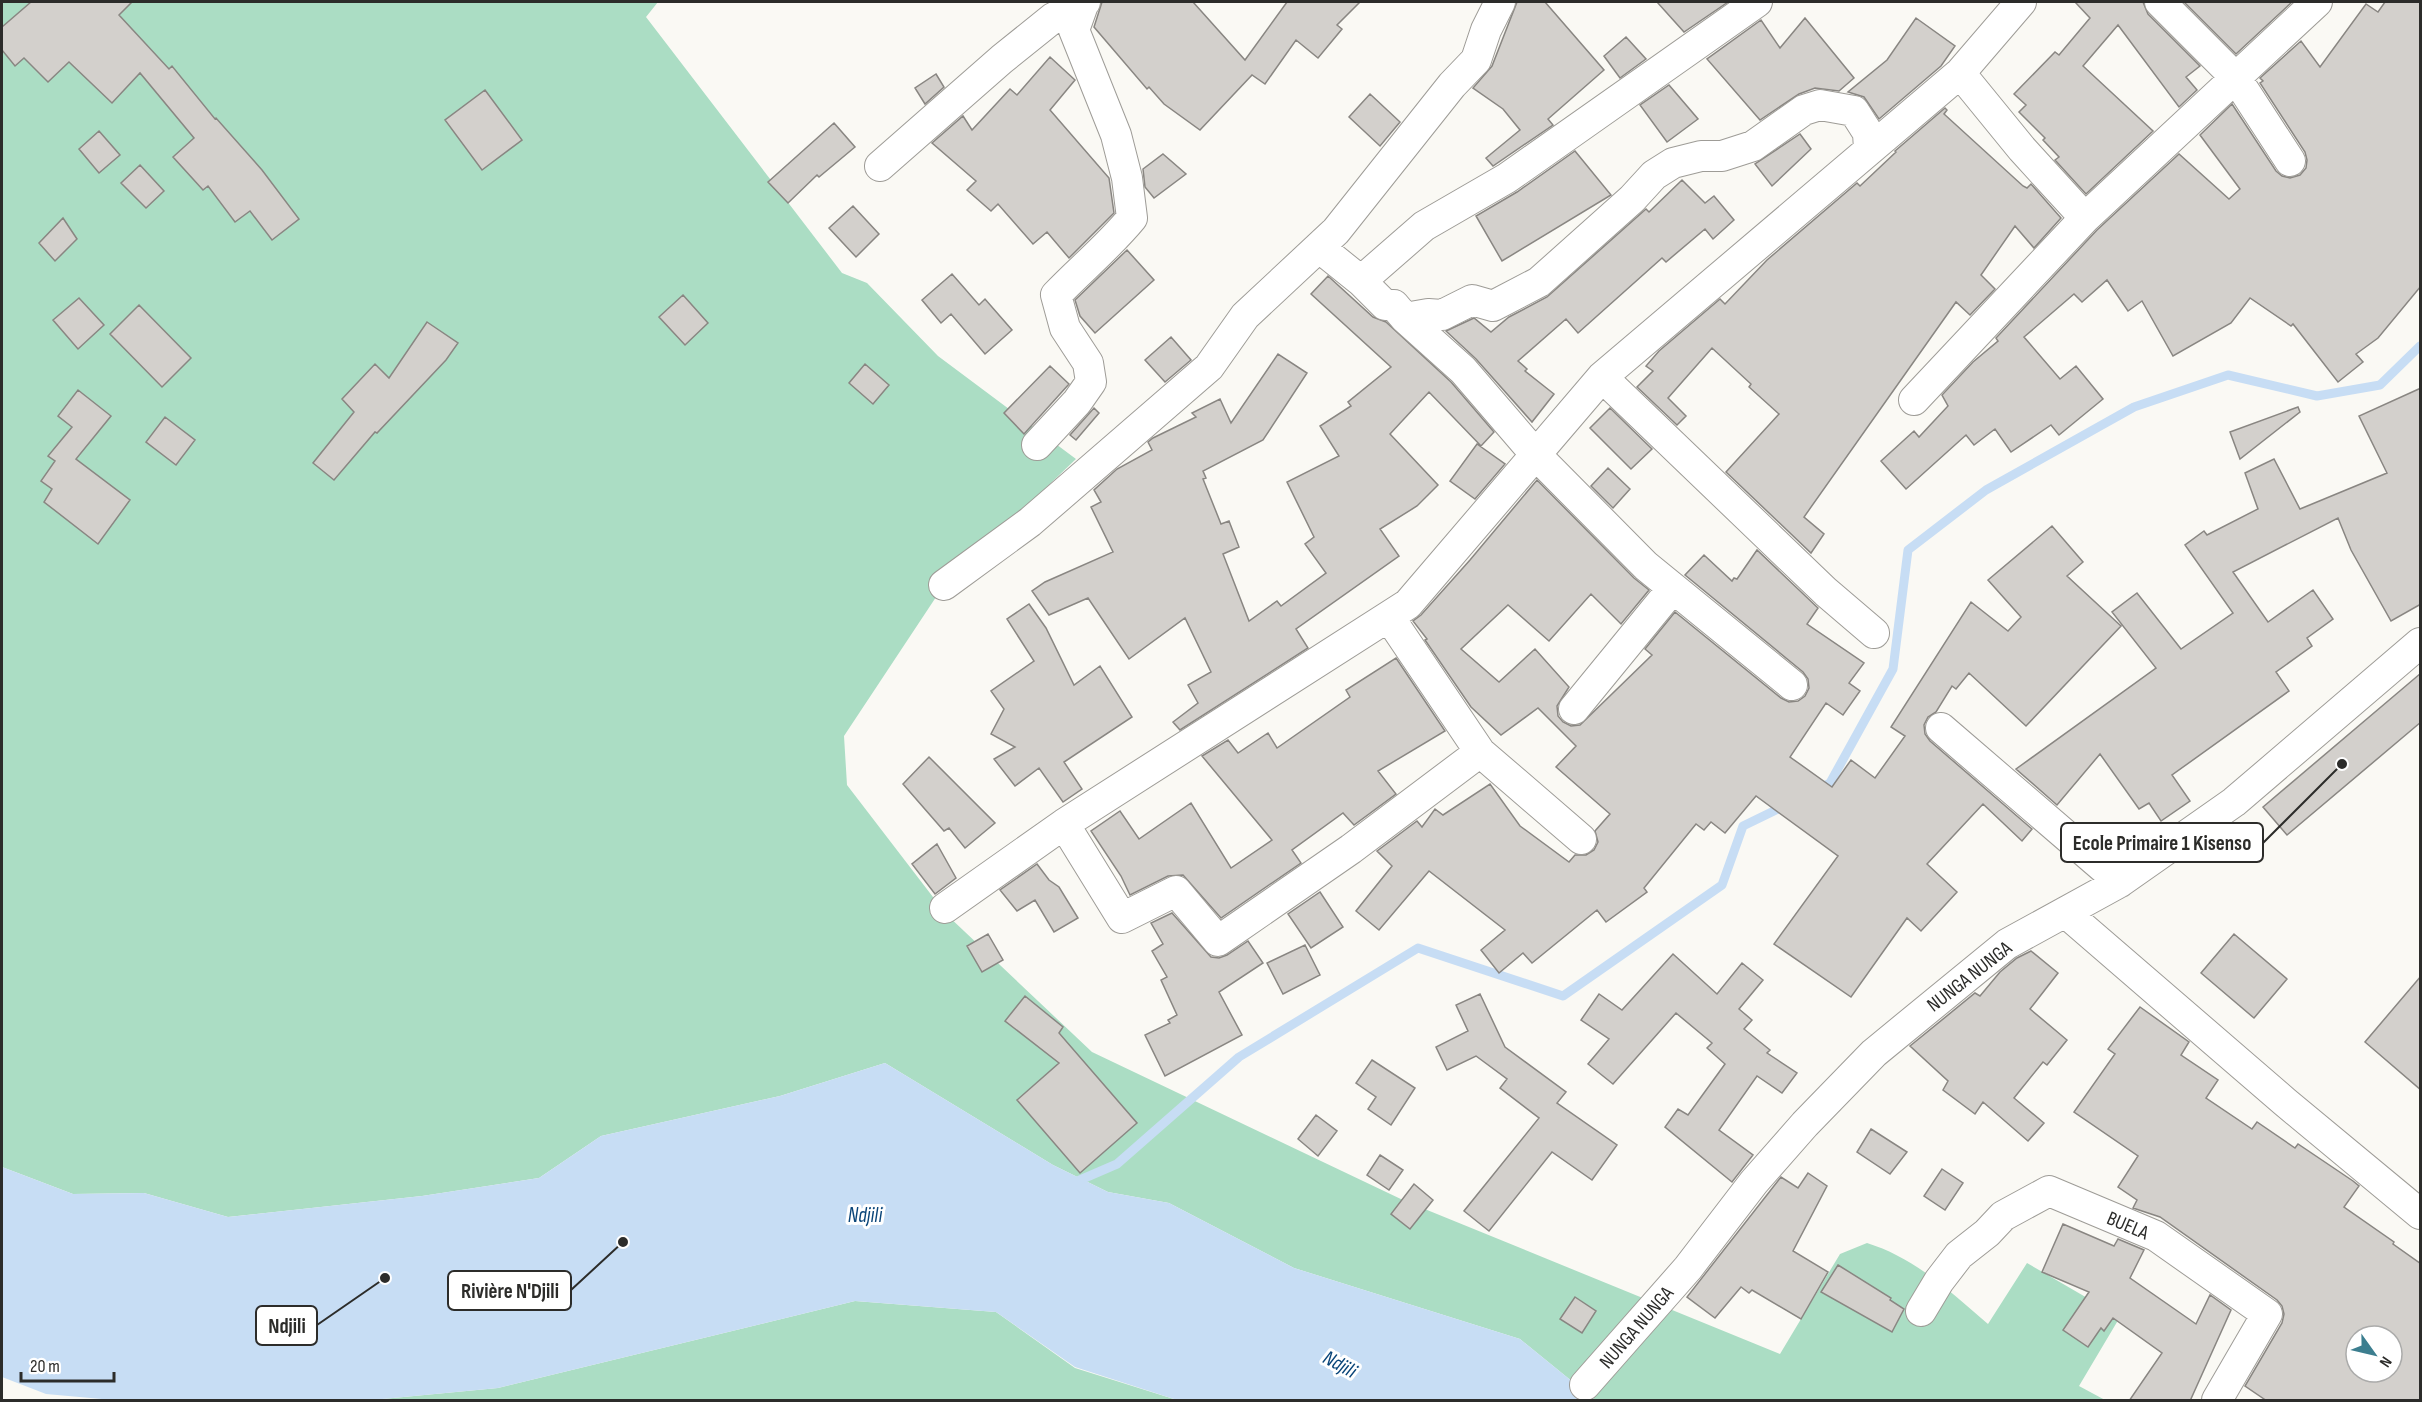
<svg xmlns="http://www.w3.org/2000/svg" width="2422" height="1402" font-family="'Sofia Sans Condensed',sans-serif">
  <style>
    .green { fill: #abddc4 }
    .water { fill: #c7ddf4 }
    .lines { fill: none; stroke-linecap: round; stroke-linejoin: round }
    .stream { stroke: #c7ddf4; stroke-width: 9 }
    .building { fill: #d3d0cc; stroke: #898682; stroke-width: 1.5; fill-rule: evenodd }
    .minor-casing { stroke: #9e9c97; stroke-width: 32 }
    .minor { stroke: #fff; stroke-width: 30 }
    .labels { text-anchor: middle; stroke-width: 6; stroke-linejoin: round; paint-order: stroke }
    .street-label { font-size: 20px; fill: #2c2c2a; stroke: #fff }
    .water-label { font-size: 21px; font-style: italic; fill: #0a4579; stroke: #fff }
    .leader { fill: none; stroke: #2c2c2a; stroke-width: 2 }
    .callout-dot { fill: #2c2c2a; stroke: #fff; stroke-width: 2 }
    .callout { fill: #fff; stroke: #2c2c2a; stroke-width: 2 }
    .callout-label { font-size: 21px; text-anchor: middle; font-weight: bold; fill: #2c2c2a }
  </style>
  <rect width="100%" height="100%" fill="#faf9f4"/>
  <path class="green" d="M2,2H658L646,17L842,273L867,283L938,356L1076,459L944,585L844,736L847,785L946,914L1092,1052L1405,1201L1780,1354L1840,1254L1867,1243C1915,1258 1951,1292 1988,1324L2027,1263L2120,1317L2079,1386L2105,1400H1595L1520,1339L1294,1268L1169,1203L1108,1192L1053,1165L885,1063L780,1096L601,1136L539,1178L422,1196L228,1217L144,1193L73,1194L2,1167Z
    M855,1301L996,1312L1075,1368L1177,1400H372L498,1388Z"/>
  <path class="water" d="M885,1063L1053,1165L1108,1192L1169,1203L1294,1268L1520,1339L1595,1400H1177L1075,1367L996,1312L855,1301L498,1388L372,1400H113L46,1394L2,1377V1167L73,1194L144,1193L228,1217L422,1196L539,1178L601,1136L780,1096Z"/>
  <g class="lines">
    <path class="stream" d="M1817,790L1830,783L1893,669L1908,550L1986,490L2134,407L2228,375L2317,396L2380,385L2420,346
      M1073,1183L1117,1164L1239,1057L1418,948L1563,996L1722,885L1743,826L1786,805"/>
  </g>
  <path class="building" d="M31,2H132L119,15L169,69L172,66L215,119L216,118L262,170L299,219L272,240L250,211L235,222L208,186L203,190L173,157L194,138L140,73L112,103L69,62L48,82L24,58L15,66L2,50V27Z
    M1102,2H1193L1245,60L1287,2H1360L1337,25L1342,29L1318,58L1296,40L1265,84L1252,75L1200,130L1164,104L1149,87L1147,89L1094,27Z
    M1517,2H1545L1604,70L1548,119L1553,125L1493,166L1486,158L1520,130L1503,109L1473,88L1492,66Z
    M1657,2H1728L1684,32Z
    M2075,2H2143L2148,14L2200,66L2186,77L2197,90L2179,107L2118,25L2083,66L2153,131L2086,194L2055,160L2059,157L2043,140L2045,138L2019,112L2026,105L2014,94L2055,52L2059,55L2090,18Z
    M2184,2H2292L2236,54Z
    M2385,2H2421V286L2378,338L2356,354L2363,362L2338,382L2293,324L2291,326L2250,298L2231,323L2173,356L2142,301L2128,311L2107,280L2082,302L2074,294L2024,337L2060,379L2076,366L2103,399L2059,435L2051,425L2011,452L1995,429L1974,445L1966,435L1906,489L1881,461L1914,431L1919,437L1948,406L1942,395L1973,362L1998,341L1996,338L2097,230L2179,154L2229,199L2240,189L2200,135L2232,104L2276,171L2282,176L2290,178L2300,175L2306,168L2307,160L2305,152L2260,83L2263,81L2260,78L2301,41L2320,67L2366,4L2378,12Z
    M1805,18L1854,78L1839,91L1815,88L1799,94L1760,120L1707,59L1761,20L1780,48Z
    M1916,18L1955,46L1941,66L1879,119L1864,97L1848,92L1887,60Z
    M1626,37L1646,59L1620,78L1604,56Z
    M1050,57L1075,80L1050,110L1109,178L1114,213L1069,258L1047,232L1033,244L998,204L991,211L967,190L976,181L932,143L963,116L972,130L1010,89L1017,95Z
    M936,74L944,87L925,104L915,88Z
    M1669,85L1698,119L1667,142L1640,105Z
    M485,90L522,140L482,170L445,120Z
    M1370,94L1400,122L1380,146L1349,117Z
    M1945,108L1947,110L1944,114L2023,186L2027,188L2031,184L2061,218L2034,248L2015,226L1981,275L1995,289L1970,315L1956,302L1804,517L1824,534L1811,553L1726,472L1779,414L1749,387L1751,384L1712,348L1668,398L1686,416L1677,425L1637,387L1653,371L1646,366L1659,351L1720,299L1725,304L1767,260L1857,183L1860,186L1896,152L1895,151Z
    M834,123L855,147L819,177L817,175L788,203L768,182Z
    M99,131L120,155L99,173L79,149Z
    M1800,134L1811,149L1772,186L1755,164Z
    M1575,151L1611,195L1502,261L1476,216L1517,192Z
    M1163,154L1186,174L1154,198L1145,187L1143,169Z
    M140,165L164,191L146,208L121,183Z
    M1682,180L1705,203L1714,196L1734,220L1713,239L1705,229L1666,262L1662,258L1578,333L1566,319L1518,361L1527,369L1525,371L1554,394L1532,422L1476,359L1446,331L1474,318L1491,332L1509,317L1547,297L1646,209L1649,212Z
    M853,206L879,234L856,257L829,228Z
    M63,218L77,239L55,261L39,243Z
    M1127,250L1154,280L1095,333L1080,316L1075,300Z
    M952,274L979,305L985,299L1012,330L985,354L951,314L941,323L922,300Z
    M1328,276L1373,317L1386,322L1451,382L1494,432L1481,446L1429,392L1390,434L1438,485L1417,506L1380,529L1399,556L1296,629L1308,648L1180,730L1173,722L1198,703L1188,685L1211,672L1185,618L1129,659L1088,598L1049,615L1032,591L1045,582L1113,552L1091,507L1101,502L1094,490L1117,469L1152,450L1148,442L1153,438L1196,417L1192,413L1220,399L1231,423L1278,354L1307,373L1263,440L1203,471L1206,478L1203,479L1221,524L1229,521L1239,547L1223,554L1249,621L1277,601L1281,606L1326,573L1305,544L1314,537L1287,482L1339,456L1320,426L1351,406L1348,402L1391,367L1311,294Z
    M683,295L708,323L685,345L659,317Z
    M79,298L104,325L78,349L53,320Z
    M139,305L191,358L162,387L110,334Z
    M427,322L458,343L446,360L377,433L375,432L334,480L313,463L354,412L342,399L375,364L389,378Z
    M1171,337L1191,360L1165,382L1145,360Z
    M865,364L889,385L873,404L849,383Z
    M1050,366L1069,384L1024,434L1004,413Z
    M2421,388V604L2391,621L2351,550L2338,518L2233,572L2268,622L2313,590L2333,619L2307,638L2312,646L2276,672L2289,691L2172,775L2190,801L2161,821L2149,803L2139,809L2100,754L2057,805L2016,769L2156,668L2112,612L2137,593L2181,649L2233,613L2185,545L2204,531L2207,535L2258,509L2245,473L2274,459L2300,509L2387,473L2359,416Z
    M78,390L111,416L76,459L130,500L98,544L44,502L52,489L41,481L55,461L48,456L72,427L58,416Z
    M2298,407L2300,412L2240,459L2230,432Z
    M1094,408L1099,413L1076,440L1070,435Z
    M1610,408L1652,449L1631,469L1590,428Z
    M165,417L195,440L176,465L146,442Z
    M1477,444L1505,464L1475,499L1450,481Z
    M1608,468L1630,489L1613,508L1591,486Z
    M1537,480L1634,578L1649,590L1621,624L1591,594L1549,641L1508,605L1461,649L1499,682L1535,649L1569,687L1557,706L1558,716L1563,722L1571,726L1580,725L1652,655L1645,649L1675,612L1781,698L1789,702L1798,701L1805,696L1809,688L1808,679L1803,672L1685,575L1704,555L1732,581L1734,578L1737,579L1757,550L1818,608L1807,624L1864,663L1849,683L1860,691L1843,715L1826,703L1790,757L1832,787L1851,760L1875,778L1905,736L1891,727L1971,602L2008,631L2021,617L1988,580L2052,526L2083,562L2067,576L2121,626L2026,726L1969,673L1956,689L1952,686L1936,712L1928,717L1924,725L1925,734L1930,741L2032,829L2022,841L1983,804L1927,864L1957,892L1921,931L1907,918L1851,997L1774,944L1838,856L1756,796L1725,833L1711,822L1704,830L1696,824L1644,888L1647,892L1606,922L1597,910L1532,963L1523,953L1499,973L1481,950L1505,930L1429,871L1379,930L1356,911L1392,866L1377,851L1417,821L1422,827L1435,809L1443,815L1490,784L1520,826L1569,862L1575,855H1586L1594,850L1598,842L1595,831L1610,814L1556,767L1576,746L1538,708L1501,735L1471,707L1425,640L1427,639L1413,621L1421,615L1470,560Z
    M1029,604L1046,628L1074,685L1100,666L1132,717L1064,762L1082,789L1063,802L1039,768L1015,786L994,759L1015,747L991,734L1004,709L991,691L1034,661L1007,619Z
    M1396,658L1445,731L1378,771L1396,794L1354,825L1343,813L1292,850L1301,863L1221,918L1183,875L1168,876L1130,895L1121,876L1091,831L1120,811L1139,839L1191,803L1231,868L1272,840L1202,756L1228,740L1238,753L1268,733L1277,748L1350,697L1346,690Z
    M2421,673V722L2287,835L2263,807Z
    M929,757L995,823L965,848L949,828L944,831L903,784Z
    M937,844L956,878L935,894L912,864Z
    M1037,864L1049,880L1059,887L1078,918L1054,932L1035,900L1017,911L1000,890Z
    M1320,892L1343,927L1311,948L1288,914Z
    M1172,913L1211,957L1219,958L1227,955L1248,941L1263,963L1219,992L1242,1035L1165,1076L1145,1035L1170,1023L1168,1020L1177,1015L1161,980L1167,977L1152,951L1163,944L1151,923Z
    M988,934L1003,960L982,972L967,946Z
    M2234,934L2287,979L2254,1018L2201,973Z
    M1305,945L1320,975L1283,994L1267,963Z
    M2031,951L2058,973L2030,1009L2067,1040L2047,1065L2043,1062L2014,1098L2044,1123L2028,1141L1983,1102L1975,1114L1943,1090L1948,1081L1910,1046L1975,993L1980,996L2000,972L2017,958Z
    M1673,954L1717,994L1742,963L1763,980L1739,1009L1752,1020L1744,1029L1770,1050L1767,1053L1797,1073L1782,1093L1757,1076L1719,1130L1753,1155L1732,1182L1665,1127L1678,1109L1688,1115L1725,1064L1707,1048L1712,1043L1676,1013L1613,1084L1588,1064L1609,1039L1581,1020L1599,994L1622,1010Z
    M2421,976V1090L2365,1042Z
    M1480,994L1505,1047L1566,1092L1557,1103L1617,1145L1592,1180L1552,1152L1489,1231L1464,1211L1539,1118L1500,1088L1507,1079L1476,1056L1447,1070L1436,1047L1468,1031L1456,1005Z
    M1025,996L1063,1027L1059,1033L1137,1123L1080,1173L1017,1100L1059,1063L1005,1021Z
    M2140,1007L2189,1042L2181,1055L2218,1080L2206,1098L2252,1129L2257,1122L2295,1148L2298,1144L2353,1181L2359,1186L2344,1207L2394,1242L2393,1244L2421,1264V1401H2267L2245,1386L2282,1323L2284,1314L2282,1306L2277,1300L2160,1217L2133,1208L2137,1200L2118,1187L2138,1156L2074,1112L2115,1054L2108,1049ZM2356,1336H2392V1372H2356Z
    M1372,1060L1415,1088L1391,1125L1368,1109L1376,1097L1356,1083Z
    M1316,1115L1337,1131L1318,1156L1298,1139Z
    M1871,1129L1907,1152L1890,1174L1857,1152Z
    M1380,1155L1403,1170L1389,1190L1367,1175Z
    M1942,1169L1963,1183L1945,1210L1924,1196Z
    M1808,1173L1827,1186L1793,1251L1828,1272L1801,1319L1752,1290L1749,1293L1741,1287L1715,1318L1687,1297L1781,1177L1798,1188Z
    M1414,1184L1433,1200L1410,1229L1391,1214Z
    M2063,1224L2114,1246L2118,1239L2144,1250L2130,1278L2196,1324L2210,1295L2231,1310L2190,1401H2129L2162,1353L2113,1318L2104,1331L2101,1328L2088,1347L2063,1330L2089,1292L2042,1272Z
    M1838,1265L1891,1298L1890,1300L1904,1309L1892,1332L1821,1292Z
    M1575,1297L1596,1311L1582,1333L1560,1319Z"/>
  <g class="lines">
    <defs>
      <path id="minor" d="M2160,2L2236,78L2290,161
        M1960,73L2022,149L2085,218
        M880,166L1002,59L1053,18L1085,2
        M1320,248L1361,281L1385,305H1394L1405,318L1463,370L1536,455L1646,566L1792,685
        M1361,281L1424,226L1507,178L1757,2
        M1405,318L1428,314L1442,315L1472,300L1493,306L1539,282L1632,199L1654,175L1673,163L1701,156H1722L1753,146L1804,110L1820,105L1854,111L1868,133L1869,149
        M1602,377L1826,592L1874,633
        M1914,400L2085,218L2317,2
        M1037,445L1077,402L1091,382L1088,363L1065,328L1056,295C1081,269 1109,246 1132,218L1127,178L1116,135L1074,30L1084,2
        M944,585L1030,522L1209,367L1245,316L1336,231L1452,85L1476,60L1486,30L1500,2
        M1389,617L1480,752L1581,839
        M1574,709L1673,588
        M1941,728L2120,882
        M1064,824L1122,918L1176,891L1218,941L1351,849L1480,752
        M945,908L1064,824L1408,604L1602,377L1960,73L2021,2
        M2066,913L2285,1102L2420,1214
        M1921,1311L1939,1281L1959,1255L1987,1233L2003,1216L2049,1191L2156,1236L2267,1314L2217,1400
        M1585,1385L1688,1268L1754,1182L1805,1124L1874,1053L2007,944L2120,882L2234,802L2420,643"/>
    </defs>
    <use href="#minor" class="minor-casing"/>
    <use href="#minor" class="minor"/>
  </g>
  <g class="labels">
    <g class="street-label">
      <text transform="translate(1969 976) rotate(-38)" y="7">NUNGA NUNGA</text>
      <text transform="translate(2128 1225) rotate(23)" y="7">BUELA</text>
      <text transform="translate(1636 1327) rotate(-49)" y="7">NUNGA NUNGA</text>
    </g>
    <g class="water-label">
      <text x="865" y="1222">Ndjili</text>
      <text transform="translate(1340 1364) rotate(29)" y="7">Ndjili</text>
    </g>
  </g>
  <path class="leader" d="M2342 764L2263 843M623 1242L571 1290M385 1278L317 1325"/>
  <g class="callout-dot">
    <circle cx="2342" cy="764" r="6"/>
    <circle cx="623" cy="1242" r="6"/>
    <circle cx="385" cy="1278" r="6"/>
  </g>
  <g class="callout">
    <rect x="2061" y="823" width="202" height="39" rx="6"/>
    <rect x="448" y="1271" width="123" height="39" rx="6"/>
    <rect x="256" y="1306" width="61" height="39" rx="6"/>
  </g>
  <g class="callout-label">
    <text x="2162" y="850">Ecole Primaire 1 Kisenso</text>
    <text x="510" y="1298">Rivière N'Djili</text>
    <text x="287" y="1333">Ndjili</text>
  </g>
  <rect width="2422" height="1402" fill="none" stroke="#2c2c2a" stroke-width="6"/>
  <g transform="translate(2374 1354) rotate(124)"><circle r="28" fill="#ffffff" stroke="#ababaa" stroke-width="1.5"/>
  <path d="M0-4.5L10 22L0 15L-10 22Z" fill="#3c7e8f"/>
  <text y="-9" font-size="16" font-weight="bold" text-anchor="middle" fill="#2c2c2a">N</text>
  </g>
  <path d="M21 1372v9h93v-9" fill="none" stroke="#2c2c2a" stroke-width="3"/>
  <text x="30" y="1372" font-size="18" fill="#2c2c2a" stroke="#ffffff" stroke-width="4.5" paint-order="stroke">20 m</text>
</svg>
